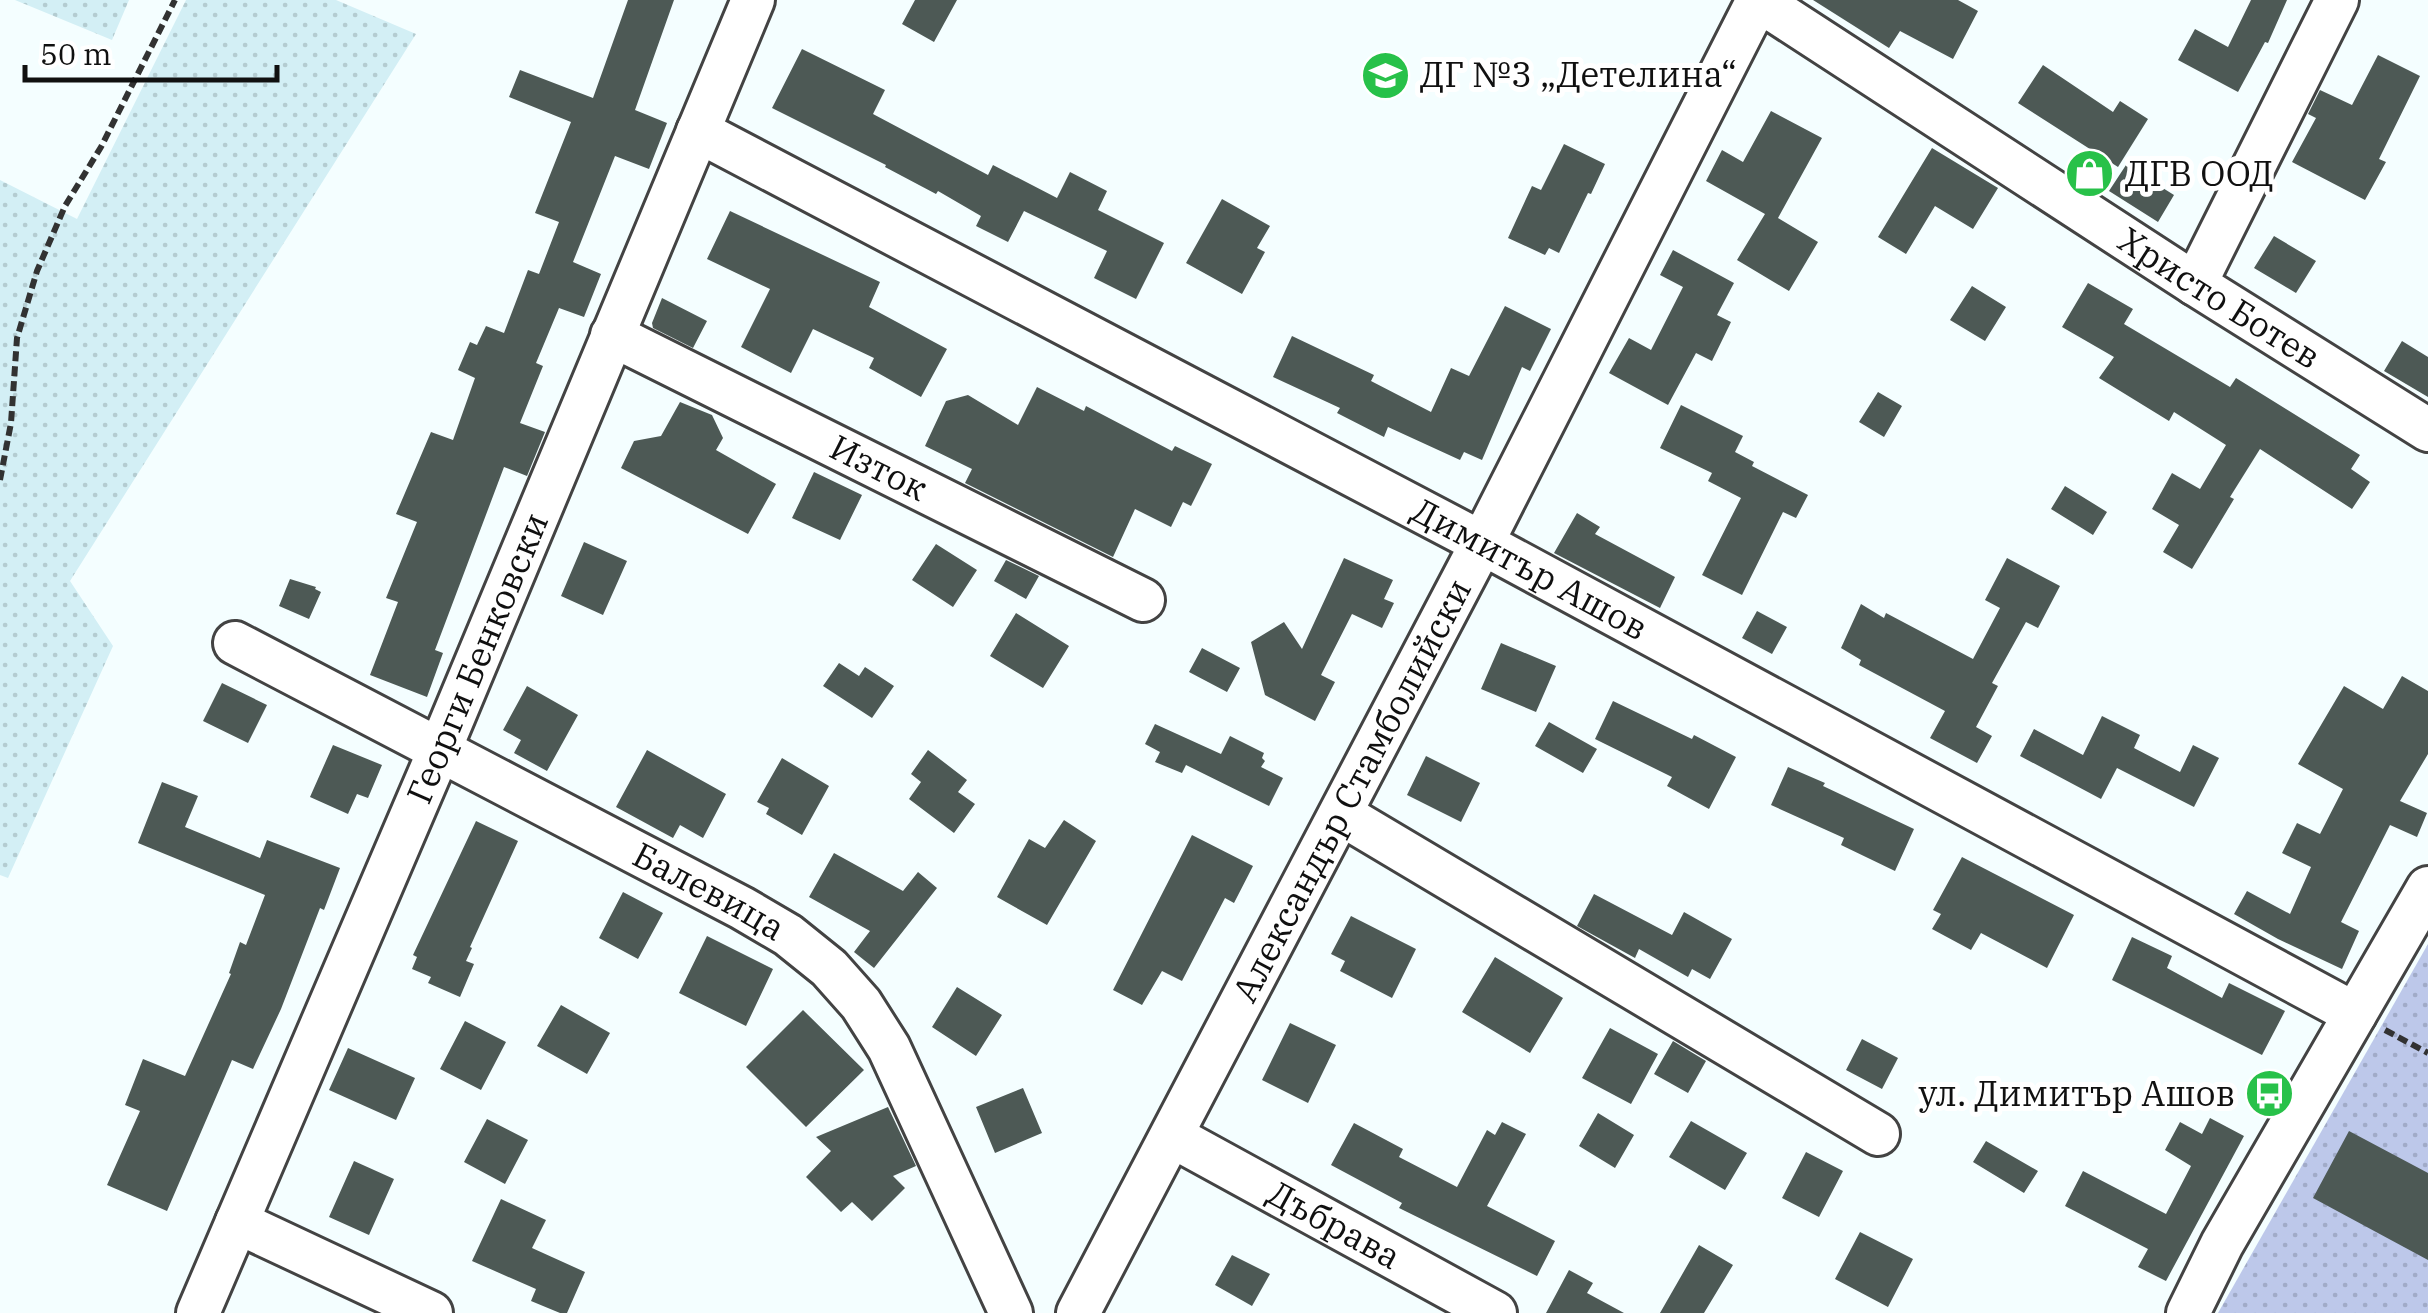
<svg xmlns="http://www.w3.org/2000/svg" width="2428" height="1313" font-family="'IBM Plex Serif',serif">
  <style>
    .farmland { fill: url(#farmland-dots) }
    .green { fill: url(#green-dots) }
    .building { fill: #4d5955 }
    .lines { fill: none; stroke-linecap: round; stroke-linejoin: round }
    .minor-casing { stroke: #434343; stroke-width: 48 }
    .path { stroke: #323232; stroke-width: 6; stroke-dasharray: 10 5; stroke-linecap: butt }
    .minor { stroke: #fff; stroke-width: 42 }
    .labels { text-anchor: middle; stroke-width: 10; stroke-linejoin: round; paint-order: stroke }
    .poi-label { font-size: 35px; fill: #101010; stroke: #fff; text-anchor: start }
    .street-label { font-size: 35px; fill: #101010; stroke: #fff }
  </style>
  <defs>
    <pattern id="farmland-dots" width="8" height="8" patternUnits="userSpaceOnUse" patternTransform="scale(2.5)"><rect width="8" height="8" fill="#d3eff5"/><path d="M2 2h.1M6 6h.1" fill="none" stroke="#b4ccd1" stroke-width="1.8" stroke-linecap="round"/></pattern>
    <pattern id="green-dots" width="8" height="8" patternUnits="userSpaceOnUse" patternTransform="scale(2.5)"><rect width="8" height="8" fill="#bdc8ea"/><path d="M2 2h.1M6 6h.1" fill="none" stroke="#a1abc8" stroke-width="1.8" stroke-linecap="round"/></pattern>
  </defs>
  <rect width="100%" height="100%" fill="#f4feff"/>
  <path class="farmland" d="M15,0H129L112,40Z
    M186,0H336L416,34L70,581L113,646L8,878L0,875V180L77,219Z"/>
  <path class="green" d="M2428,944V1313H2218Z"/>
  <path class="building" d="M628,0H674L635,110L667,123L649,169L615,156L573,262L601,274L584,317L559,308L536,363L543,366L520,423L545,432L527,476L504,467L435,650L443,653L427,697L370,675L398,602L386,598L417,522L396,514L431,432L453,440L475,378L458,370L470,342L477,345L486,326L504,333L528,270L539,274L559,222L535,213L571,122L509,97L520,70L593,98Z
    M915,0H957L934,42L902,24Z
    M1813,0H1958L1978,11L1953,59L1900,31L1889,48Z
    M2251,0H2287L2268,43L2265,42L2238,92L2178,60L2195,29L2228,47Z
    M802,49L885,90L873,114L988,175L993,165L1057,198L1070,172L1107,191L1098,210L1164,243L1136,299L1094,278L1107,251L1024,211L1008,242L976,226L981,216L938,191L936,194L885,167L886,165L772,108Z
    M2378,55L2420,76L2379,159L2386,162L2365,200L2292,162L2316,118L2308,114L2320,90L2352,105Z
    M2043,65L2113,112L2120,101L2148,119L2118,167L2018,103Z
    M1771,111L1822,138L1778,218L1818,242L1789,291L1737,260L1765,214L1706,181L1722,150L1743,162Z
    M1564,144L1605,164L1591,194L1588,193L1559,253L1549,248L1545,255L1508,238L1532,186L1541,190Z
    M1932,148L1998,188L1973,229L1935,206L1906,254L1878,237Z
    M2126,165L2174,195L2158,222L2109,191Z
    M1222,199L1270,226L1257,248L1265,252L1242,294L1186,263Z
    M730,211L880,282L869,307L947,349L921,397L869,368L874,358L813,329L791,373L741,347L770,289L707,259Z
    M2274,236L2316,261L2296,293L2254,268Z
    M1673,250L1734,283L1717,315L1731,322L1712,361L1696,353L1668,405L1609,373L1629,338L1651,350L1683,287L1660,275Z
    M2088,283L2133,309L2124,324L2230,387L2236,378L2360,455L2351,469L2370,482L2352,509L2260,449L2230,497L2234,499L2192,569L2163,552L2179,525L2152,509L2172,473L2200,489L2226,445L2174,412L2169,421L2099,378L2114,357L2062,327Z
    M1972,286L2006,307L1985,341L1950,320Z
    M662,298L707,321L693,348L653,328L652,323Z
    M1505,306L1551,329L1530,371L1522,367L1482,460L1464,452L1460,460L1388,427L1384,437L1337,413L1340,408L1273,377L1292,336L1374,375L1371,381L1431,412L1451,368L1469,376Z
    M2402,341L2428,357V397L2384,371Z
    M1037,387L1084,411L1086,406L1172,451L1175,446L1212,464L1191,506L1183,502L1171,527L1135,509L1113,557L965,483L972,469L925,446L946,401L968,395L1018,425Z
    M1878,392L1902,406L1884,437L1859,422Z
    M680,402L712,415L723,438L716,450L776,484L748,534L621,468L634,441L661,436Z
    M1681,405L1743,436L1735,452L1754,462L1752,466L1808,495L1796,518L1783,512L1742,595L1702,575L1741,498L1708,481L1712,473L1660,448Z
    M814,472L862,495L840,540L792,518Z
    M2065,486L2107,512L2093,535L2051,509Z
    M1577,513L1600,527L1595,534L1675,577L1660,608L1554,553Z
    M584,542L627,561L603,615L561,596Z
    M936,544L977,570L953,607L912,580Z
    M1344,558L1393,580L1384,599L1394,603L1382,628L1352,614L1321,675L1335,682L1315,721L1265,695L1251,642L1284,622L1302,649Z
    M2007,558L2060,586L2038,628L2026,622L1992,683L1998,686L1976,727L1992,736L1977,763L1930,738L1945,711L1859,665L1861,660L1841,648L1861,604L1884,618L1886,613L1973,659L2000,608L1985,600Z
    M1006,560L1039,576L1026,599L994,581Z
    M290,579L316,587L315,589L321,592L309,619L279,606Z
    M1757,611L1787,627L1772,654L1742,638Z
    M1016,613L1069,646L1043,688L990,656Z
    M1501,643L1556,666L1536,712L1481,689Z
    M1202,648L1240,668L1227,692L1189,672Z
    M839,663L859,676L865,667L894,686L872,718L823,686Z
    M2402,676L2428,691V754L2400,801L2427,813L2417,837L2390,825L2341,922L2359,931L2342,969L2278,939L2234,914L2247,891L2290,914L2311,867L2282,853L2297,823L2320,834L2343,789L2298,764L2344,686L2383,709Z
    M222,683L267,705L248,743L203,721Z
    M527,686L578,715L547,771L514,753L521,740L503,730Z
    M1613,701L1692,739L1694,735L1736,757L1709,809L1667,786L1672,777L1595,739Z
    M2102,716L2140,735L2134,748L2180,772L2193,745L2219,758L2194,807L2117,768L2101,799L2020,756L2034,729L2083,755Z
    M1549,722L1597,749L1583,773L1535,746Z
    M1155,724L1221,754L1230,736L1264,753L1262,758L1265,761L1261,767L1283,778L1269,806L1186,765L1182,773L1155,762L1160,752L1145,744Z
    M333,745L382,765L368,798L357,794L348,814L310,797Z
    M647,750L726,794L703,838L680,825L673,838L616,807Z
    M928,750L967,780L958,792L975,804L954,833L909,799L921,782L911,774Z
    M1426,756L1480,783L1461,822L1407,795Z
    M782,758L829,786L802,835L766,814L769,808L757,802Z
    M1788,767L1825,783L1823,786L1914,829L1895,871L1841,845L1844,838L1771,805Z
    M162,782L198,796L185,827L260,858L267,840L340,868L324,910L320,908L281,1009L253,1069L232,1060L167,1211L107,1185L140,1111L125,1105L143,1059L185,1076L231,974L229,973L240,942L246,945L265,895L138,843Z
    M1064,820L1096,841L1047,925L997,897L1029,839L1045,848Z
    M476,821L518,841L470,947L472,948L466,961L474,964L460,997L428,983L431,977L412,969L417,957L413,955Z
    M1192,835L1253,866L1234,903L1225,898L1182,981L1162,971L1142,1005L1113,990Z
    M834,853L903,891L918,872L937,888L874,968L854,952L870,931L809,897Z
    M1962,857L2074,915L2047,968L1981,933L1971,950L1932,929L1941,914L1933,910Z
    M623,892L663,913L638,959L599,938Z
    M1594,894L1672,935L1684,912L1732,939L1710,979L1692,969L1688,977L1639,949L1635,958L1577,926Z
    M1351,916L1416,949L1392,998L1340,971L1345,961L1331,954Z
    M707,936L773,969L746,1026L679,993Z
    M2132,937L2172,956L2167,968L2222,998L2229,983L2285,1011L2262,1055L2112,980Z
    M1495,957L1563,998L1530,1053L1462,1012Z
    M957,987L1002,1015L976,1056L932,1027Z
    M561,1005L610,1033L587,1074L537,1046Z
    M803,1010L864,1070L806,1127L746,1067Z
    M465,1021L506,1042L481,1090L440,1069Z
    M1290,1023L1336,1045L1308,1103L1262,1080Z
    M1610,1028L1658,1054L1631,1104L1582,1078Z
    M1862,1039L1898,1058L1882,1089L1846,1070Z
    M1673,1041L1706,1061L1688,1093L1654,1074Z
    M348,1048L415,1078L396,1120L329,1090Z
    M1023,1088L1042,1133L995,1153L976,1107Z
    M888,1107L916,1166L893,1176L905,1188L872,1221L852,1202L841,1212L806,1177L831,1151L816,1137Z
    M1598,1113L1634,1135L1615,1168L1579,1146Z
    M2210,1118L2244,1136L2166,1281L2138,1267L2148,1249L2065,1206L2083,1171L2166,1214L2191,1166L2165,1150L2180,1122L2202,1134Z
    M487,1119L528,1140L505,1184L464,1162Z
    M1691,1121L1747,1153L1725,1190L1669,1157Z
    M1502,1122L1526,1134L1487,1206L1555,1241L1537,1276L1399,1208L1402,1203L1331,1165L1354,1123L1403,1149L1399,1157L1457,1187L1487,1130L1495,1135Z
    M2349,1131L2428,1173V1260L2313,1198Z
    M1986,1141L2038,1171L2024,1193L1973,1162Z
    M1806,1152L1843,1171L1819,1217L1782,1198Z
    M354,1161L394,1179L369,1235L329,1217Z
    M501,1199L546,1220L532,1248L585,1272L567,1313H560L531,1301L536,1289L472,1261Z
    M1860,1232L1913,1259L1888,1307L1835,1279Z
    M1699,1245L1733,1265L1704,1313H1660Z
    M1232,1255L1270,1274L1252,1306L1215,1285Z
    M1569,1270L1593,1283L1587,1293L1624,1313H1546Z"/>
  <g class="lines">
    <defs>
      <g id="minor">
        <path id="s1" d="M698,131L1482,543L2355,1014"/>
        <path d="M2195,284L2337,0"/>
        <path id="s2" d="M612,335L1143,600"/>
        <path id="s3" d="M235,643L742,908L788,935L829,968L861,1004L889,1048L1011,1313"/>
        <path d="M1341,814L1878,1134"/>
        <path id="s4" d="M1172,1136L1495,1313"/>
        <path d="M237,1222L431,1313"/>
        <path id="s5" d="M198,1313L440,749L753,0"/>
        <path id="s6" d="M1078,1313L1482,543L1758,0L2195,284L2428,430"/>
        <path d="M2188,1313L2222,1244L2428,888"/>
      </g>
    </defs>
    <use href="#minor" class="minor-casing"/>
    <path class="path" d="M0,480L11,423L17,338L37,271L65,206L101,147L175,0
      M2385,1030L2428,1053"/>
    <use href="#minor" class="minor"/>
  </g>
  <defs>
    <symbol id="school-disc" viewBox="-11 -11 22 22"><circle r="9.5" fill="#28c149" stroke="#fff"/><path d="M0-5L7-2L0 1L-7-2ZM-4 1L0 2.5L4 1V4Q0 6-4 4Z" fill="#fff"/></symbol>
    <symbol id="shop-disc" viewBox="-11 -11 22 22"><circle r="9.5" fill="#28c149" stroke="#fff"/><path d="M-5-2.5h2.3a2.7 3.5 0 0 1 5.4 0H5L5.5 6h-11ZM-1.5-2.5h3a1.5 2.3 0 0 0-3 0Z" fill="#fff"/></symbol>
    <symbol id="bus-disc" viewBox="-11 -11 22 22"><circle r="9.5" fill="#28c149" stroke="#fff"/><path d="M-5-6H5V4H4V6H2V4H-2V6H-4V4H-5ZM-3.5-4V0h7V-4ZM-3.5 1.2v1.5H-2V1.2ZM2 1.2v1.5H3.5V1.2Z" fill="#fff"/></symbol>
  </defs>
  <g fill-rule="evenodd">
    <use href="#school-disc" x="1358" y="48" width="55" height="55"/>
    <use href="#shop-disc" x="2062" y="146" width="55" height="55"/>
    <use href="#bus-disc" x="2242" y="1066" width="55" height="55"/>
  </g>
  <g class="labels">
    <g class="poi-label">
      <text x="1420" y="87">ДГ №3 „Детелина“</text>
      <text x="2125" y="186">ДГВ ООД</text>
      <text x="2235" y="1106" text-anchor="end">ул. Димитър Ашов</text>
    </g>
    <g class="street-label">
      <text dy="12" stroke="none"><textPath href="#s6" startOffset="2028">Христо Ботев</textPath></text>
      <text dy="12" stroke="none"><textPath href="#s2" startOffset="298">Изток</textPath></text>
      <text dy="12" stroke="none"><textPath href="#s1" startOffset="940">Димитър Ашов</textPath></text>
      <text dy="12" stroke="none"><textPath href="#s5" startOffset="712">Георги Бенковски</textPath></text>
      <text dy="12" stroke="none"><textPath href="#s6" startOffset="590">Александър Стамболийски</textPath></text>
      <text dy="12" stroke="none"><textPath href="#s3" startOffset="535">Балевица</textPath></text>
      <text dy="12" stroke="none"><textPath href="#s4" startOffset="185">Дъбрава</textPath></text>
    </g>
  </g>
  <path d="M25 65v15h252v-15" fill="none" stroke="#101010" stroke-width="5"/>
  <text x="40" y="65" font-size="30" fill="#101010" stroke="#ffffff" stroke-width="8" paint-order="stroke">50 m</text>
</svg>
